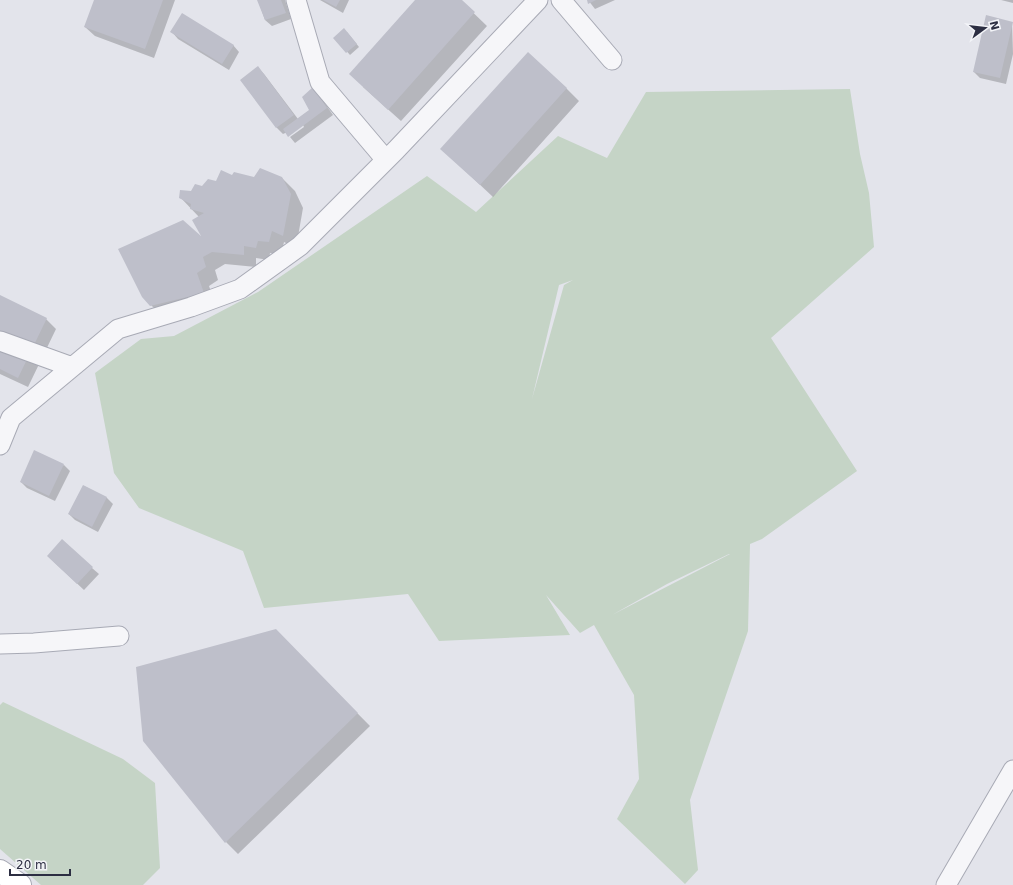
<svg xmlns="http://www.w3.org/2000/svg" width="1013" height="885" font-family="'DejaVu Sans',sans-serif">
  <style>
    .green { fill: #c5d4c6; fill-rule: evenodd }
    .shadow { fill: #0003 }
    .building { fill: #bebfca }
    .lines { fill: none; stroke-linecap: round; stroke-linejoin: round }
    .street-casing { stroke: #a8aab5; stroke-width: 21 }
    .secondary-casing { stroke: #a8aab5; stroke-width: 24 }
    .street { stroke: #f6f6f9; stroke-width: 19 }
    .secondary { stroke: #fff; stroke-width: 22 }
  </style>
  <rect width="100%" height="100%" fill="#e3e4eb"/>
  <path class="green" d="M850,89L860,154L869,193L874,247L771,338L857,471L762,539L750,544L748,631L690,800L698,870L685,884L617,819L639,779L634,695L594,625L580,633L546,595L570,635L439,641L408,594L264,608L243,551L139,508L114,473L95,373L141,339L174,336L258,292L427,176L476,212L558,136L607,158L646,92ZM573,280L564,285L532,399L559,285ZM729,554H730L612,615L667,584Z
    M3,702L123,759L155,783L160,868L143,885H41L0,849V705Z"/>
  <path class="shadow" d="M95,0H175L154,58L95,36L85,27Z
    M258,0H285L291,19L272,26L265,20Z
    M320,0H349L343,13Z
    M417,0H460L487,26L401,121L363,87Z
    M588,0H615L595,9Z
    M1001,0H1013V3Z
    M1012,23L1013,54L1006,84L980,78L974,72Z
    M172,32L233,45L239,52L229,70L178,39Z
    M347,32L359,47L350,55L335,38Z
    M258,68L264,74L298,119L310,110L313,89L319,95L333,115L295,143L290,137L304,127L303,125L283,134L277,128L241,80Z
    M566,88L579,101L493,197L442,149Z
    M232,177L282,178L295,191L303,208L296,248L284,242L281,255L270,253L269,260L256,258V267L225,264L215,270L218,280L209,286L216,306L164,318L151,305L204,240L199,217L180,197L203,187Z
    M0,296L46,319L56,329L28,387L0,374Z
    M64,465L70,471L55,501L27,488L21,482Z
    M84,486L107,498L113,504L98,532L75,520L69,514Z
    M54,562L92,568L99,574L84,590Z
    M276,631L370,726L238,854L226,842Z"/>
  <path class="building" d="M94,0H163L145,49L84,27Z
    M257,0H281L286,13L265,20Z
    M323,0H340L336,7Z
    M415,0H462L475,12L388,110L349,74Z
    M587,0H596L588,4Z
    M182,13L234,45L222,64L170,32Z
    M986,15L1013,22L1000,78L973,72Z
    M344,28L357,44L346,53L333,38Z
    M528,52L567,88L480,185L440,149Z
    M258,66L294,115L276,128L240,80Z
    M313,87L327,108L288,137L283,129L309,110L302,97Z
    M260,168L282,177L291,194L283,236L272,231L269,242L258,241L256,248L244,246V255L212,252L203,257L206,267L197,273L204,293L150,306L142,297L118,249L183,220L201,236L192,220L204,213L190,209L191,204L179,198L180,190L191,191L195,184L202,186L208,179L216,181L221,170L232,175L234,172L254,177Z
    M0,295L47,318L18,378L0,369Z
    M34,450L64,464L49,496L20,482Z
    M83,485L107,497L92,527L68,514Z
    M62,539L93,567L77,584L47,556Z
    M276,629L358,713L225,843L143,741L136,667Z"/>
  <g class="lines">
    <defs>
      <path id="street" d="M296,0L320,82L386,160
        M561,0L612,60
        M0,341L72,367
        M0,445L11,418L118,329L191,307L240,289L300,246L396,150L538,0
        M0,644L34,643L119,636
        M946,885L1013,770"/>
      <path id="secondary" d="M0,871L20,885"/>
    </defs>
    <use href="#street" class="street-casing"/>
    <use href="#secondary" class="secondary-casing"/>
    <use href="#street" class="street"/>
    <use href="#secondary" class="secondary"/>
  </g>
  <g transform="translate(985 28) rotate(75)" stroke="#f3f4f8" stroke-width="3" paint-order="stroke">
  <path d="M0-3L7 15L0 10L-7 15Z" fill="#2c2e42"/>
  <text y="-6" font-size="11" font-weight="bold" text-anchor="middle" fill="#2c2e42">N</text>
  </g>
  <path d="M10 869v6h60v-6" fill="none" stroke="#2c2e42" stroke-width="2"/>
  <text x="16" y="869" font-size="12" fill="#2c2e42" stroke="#f3f4f8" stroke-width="3" paint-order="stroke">20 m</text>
</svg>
